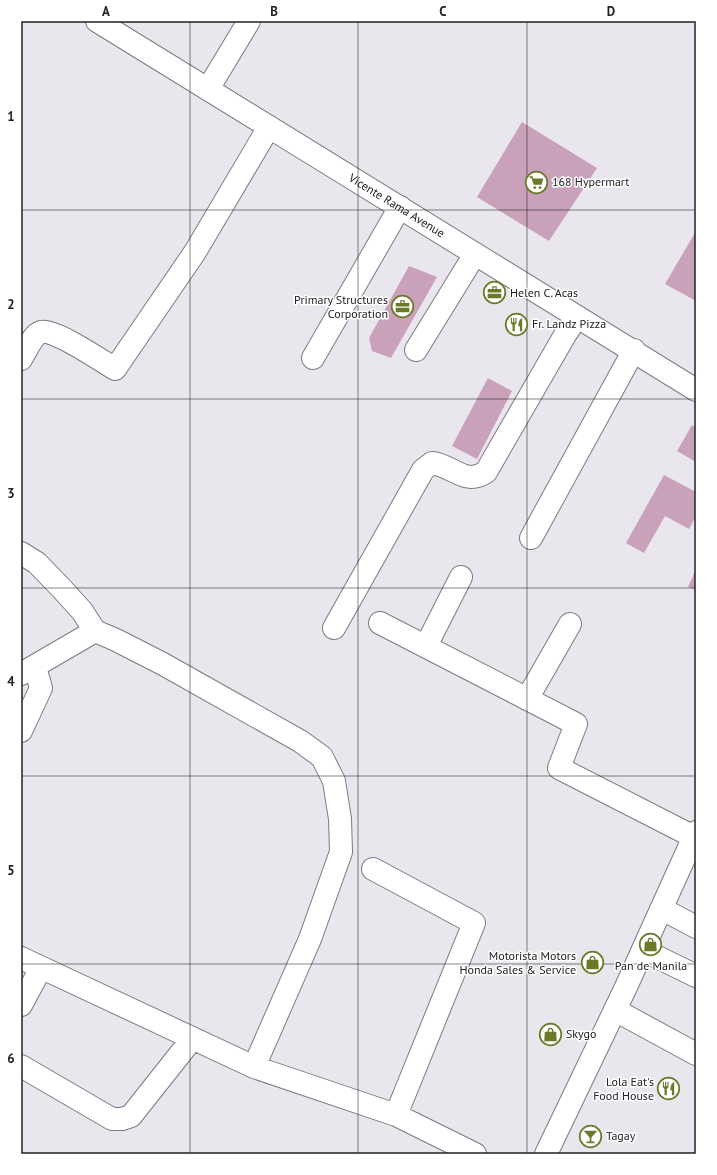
<svg xmlns="http://www.w3.org/2000/svg" width="717" height="1175" font-family="'PT Sans',sans-serif">
  <style>
    .building { fill: #caa1bb }
    .lines { fill: none; stroke-linecap: round; stroke-linejoin: round }
    .minor-casing { stroke: #7c7980; stroke-width: 24 }
    .major-casing { stroke: #7c7980; stroke-width: 24 }
    .minor { stroke: #fff; stroke-width: 22 }
    .major { stroke: #fff; stroke-width: 22 }
    .grid { fill: none; stroke: #212023; stroke-width: 1; stroke-opacity: 0.55 }
    .labels { text-anchor: middle; stroke-width: 3; stroke-linejoin: round; paint-order: stroke }
    .poi-label { font-size: 12px; fill: #212023; stroke: #fff; text-anchor: start }
    .street-label { font-size: 12px; fill: #212023; stroke: #fff }
    .neatline { fill: none; stroke: #212023; stroke-width: 1.5 }
    .grid-label { font-size: 13px; text-anchor: middle; font-weight: bold; fill: #212023 }
  </style>
  <rect width="100%" height="100%" fill="#e9e6ee"/>
  <path class="building" d="M522,122L597,168L549,241L477,197Z
    M696,231V301L665,284Z
    M409,266L437,277L391,358L372,351L369,338Z
    M488,378L512,391L477,459L452,446Z
    M692,425L696,428V462L677,451Z
    M664,475L696,492V516L689,529L665,516L644,553L626,543Z
    M696,569V590L688,587Z"/>
  <g class="lines">
    <defs>
      <path id="minor" d="M208,89L249,21
        M416,350L475,254
        M313,358L400,207
        M21,359C26,352 32,335 41,332C53,328 102,361 115,369L195,252L269,127
        M531,538L634,350
        M21,553L37,563L63,590L82,611L95,631L116,640L163,664L300,741L322,757L334,781L340,819L341,852L310,939L254,1067
        M380,623L576,724L559,768L694,837
        M334,628L423,470L432,463C454,466 465,486 486,472L565,335L577,317
        M426,646L461,577
        M21,674L95,631
        M527,699L570,624
        M21,731L41,688L35,667
        M373,869L474,923L396,1115
        M662,909L696,927
        M643,950L696,976
        M21,958L254,1067L396,1115L475,1154
        M21,1005L41,968
        M615,1010L696,1054
        M21,1066L112,1119H122L131,1116L192,1039"/>
      <g id="major">
        <path id="s1" d="M97,21L696,390"/>
        <path d="M546,1154L626,987L696,832"/>
      </g>
    </defs>
    <use href="#minor" class="minor-casing"/>
    <use href="#major" class="major-casing"/>
    <use href="#minor" class="minor"/>
    <use href="#major" class="major"/>
  </g>
  <path class="grid" d="M190,21V1154M358,21V1154M527,21V1154M21,210H696M21,399H696M21,588H696M21,776H696M21,964H696"/>
  <defs>
    <symbol id="supermarket-ring" viewBox="-11 -11 22 22"><circle r="9.5" fill="#fff" stroke="#6b7a28" stroke-width="1.5"/><path d="M-6-5.5h2.5l.6 2H6L4.5 2H-2.5L-4.4-4H-6ZM-1.5 3.2a1.3 1.3 0 1 0 .1 0ZM3 3.2a1.3 1.3 0 1 0 .1 0Z" fill="#6b7a28"/></symbol>
    <symbol id="office-ring" viewBox="-11 -11 22 22"><circle r="9.5" fill="#fff" stroke="#6b7a28" stroke-width="1.5"/><path d="M-6-3h4V-5.5h4V-3h4V5H-6ZM-1-4.5V-3h2v-1.5ZM-6 0V1H6V0Z" fill="#6b7a28"/></symbol>
    <symbol id="restaurant-ring" viewBox="-11 -11 22 22"><circle r="9.5" fill="#fff" stroke="#6b7a28" stroke-width="1.5"/><path d="M-5-6h1v4h1v-4h1v4h1v-4h1v5L-1.5 .5V6h-2V.5L-5-1ZM5-6V6H3V1.5H1.5Q1.5-4 5-6Z" fill="#6b7a28"/></symbol>
    <symbol id="shop-ring" viewBox="-11 -11 22 22"><circle r="9.5" fill="#fff" stroke="#6b7a28" stroke-width="1.5"/><path d="M-5-2.5h2.3a2.7 3.5 0 0 1 5.4 0H5L5.5 6h-11ZM-1.5-2.5h3a1.5 2.3 0 0 0-3 0Z" fill="#6b7a28"/></symbol>
    <symbol id="bar-ring" viewBox="-11 -11 22 22"><circle r="9.5" fill="#fff" stroke="#6b7a28" stroke-width="1.5"/><path d="M-6-5H6L.8 .8V4.5H3.5V6h-7V4.5H-.8V.8Z" fill="#6b7a28"/></symbol>
  </defs>
  <g fill-rule="evenodd">
    <use href="#supermarket-ring" x="524" y="170" width="25" height="25"/>
    <use href="#office-ring" x="482" y="280" width="25" height="25"/>
    <use href="#office-ring" x="390" y="294" width="25" height="25"/>
    <use href="#restaurant-ring" x="504" y="312" width="25" height="25"/>
    <use href="#shop-ring" x="638" y="932" width="25" height="25"/>
    <use href="#shop-ring" x="580" y="950" width="25" height="25"/>
    <use href="#shop-ring" x="538" y="1022" width="25" height="25"/>
    <use href="#restaurant-ring" x="656" y="1076" width="25" height="25"/>
    <use href="#bar-ring" x="578" y="1124" width="25" height="25"/>
  </g>
  <g class="labels">
    <g class="poi-label">
      <text x="552" y="186">168 Hypermart</text>
      <text x="510" y="297">Helen C. Acas</text>
      <text x="388" y="304" text-anchor="end">Primary Structures<tspan x="388" dy="14">Corporation</tspan></text>
      <text x="532" y="328">Fr. Landz Pizza</text>
      <text x="576" y="960" text-anchor="end">Motorista Motors<tspan x="576" dy="14">Honda Sales &amp; Service</tspan></text>
      <text x="651" y="970" text-anchor="middle">Pan de Manila</text>
      <text x="566" y="1038">Skygo</text>
      <text x="654" y="1086" text-anchor="end">Lola Eat's<tspan x="654" dy="14">Food House</tspan></text>
      <text x="606" y="1140">Tagay</text>
    </g>
    <g class="street-label">
      <text dy="4" stroke="none"><textPath href="#s1" startOffset="352">Vicente Rama Avenue</textPath></text>
    </g>
  </g>
  <rect width="717" height="1175" fill="none" stroke="#ffffff" stroke-width="44"/>
  <rect x="22" y="22" width="673" height="1131" class="neatline"/>
  <g class="grid-label">
    <text x="106" y="16">A</text>
    <text x="274" y="16">B</text>
    <text x="443" y="16">C</text>
    <text x="611" y="16">D</text>
    <text x="11" y="121">1</text>
    <text x="11" y="309">2</text>
    <text x="11" y="498">3</text>
    <text x="11" y="686">4</text>
    <text x="11" y="875">5</text>
    <text x="11" y="1063">6</text>
  </g>
</svg>
